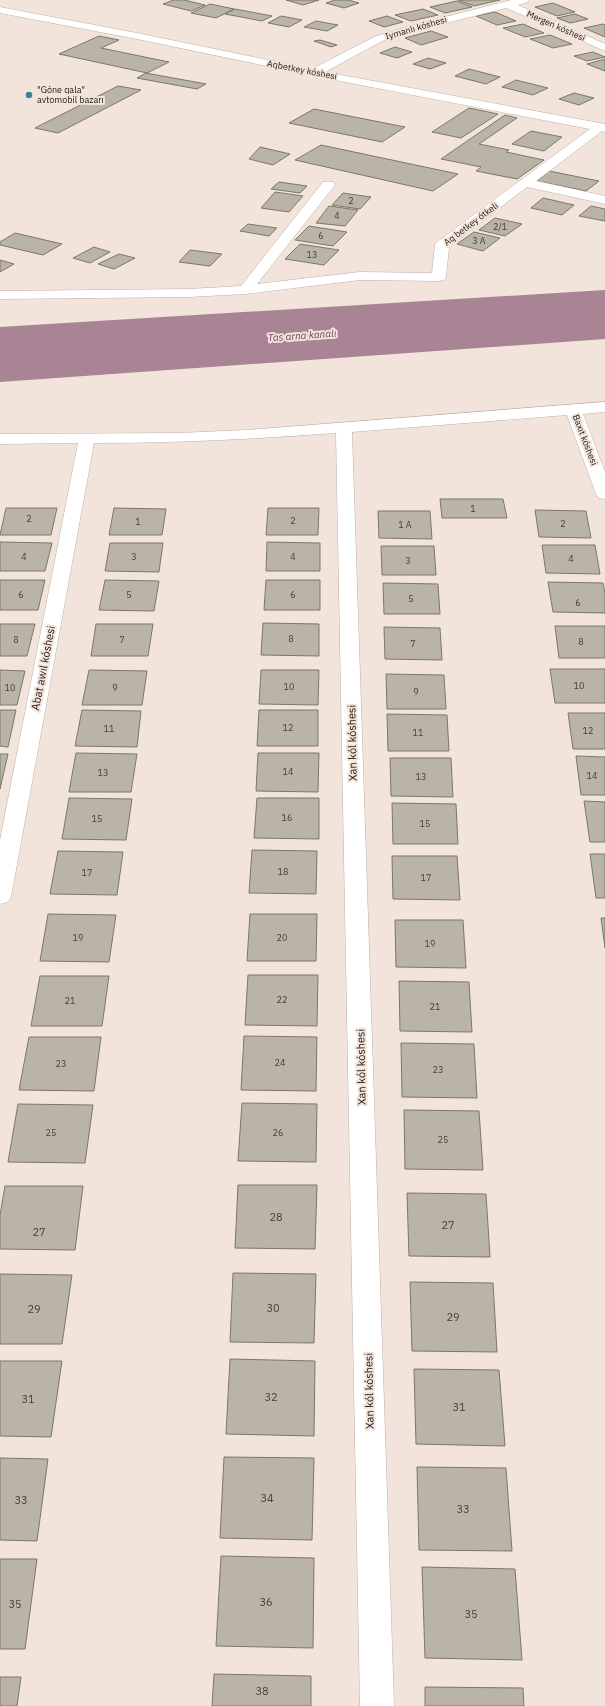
<svg xmlns="http://www.w3.org/2000/svg" width="605" height="1706" font-family="'IBM Plex Sans',sans-serif">
  <style>
    .water { fill: #a88494 }
    .building { fill: #bab4a7; stroke: #7c776a }
    .lines { fill: none; stroke-linecap: round; stroke-linejoin: round }
    .street-casing { stroke: #bdb0a7; stroke-width: 1 }
    .street { fill: #fff; fill-rule: evenodd }
    .poi-dot { fill: #3f8193; stroke: #f2e4db; stroke-width: 1.5 }
    .labels { text-anchor: middle; stroke-width: 4; stroke-linejoin: round; paint-order: stroke }
    .far-street-label { font-size: 9px; fill: #1e1916; stroke: #f2e4db }
    .far-poi-label { font-size: 9px; fill: #1e1916; stroke: #f2e4db; text-anchor: start }
    .number-label { font-size: 9px; fill: #45403a }
    .far-water-label { font-size: 10px; font-style: italic; fill: #6d3a53; stroke: #f2e4db }
    .street-label { font-size: 11px; fill: #1e1916; stroke: #f2e4db }
    .near-number-label { font-size: 11px; fill: #45403a }
  </style>
  <rect width="100%" height="100%" fill="#f2e4db"/>
  <path class="water" d="M605,290V339L0,382V327Z"/>
  <path class="building" d="M174,0H184L205,5L191,11L163,4Z
    M286,0H319L303,5Z
    M335,0H348L359,3L344,8L326,3Z
    M458,0H500L474,6Z
    M457,1L472,7L445,13L430,7Z
    M553,3L575,12L557,16L535,7Z
    M210,4L234,9L216,18L191,13Z
    M235,9L272,16L262,21L225,14Z
    M423,9L438,15L411,21L395,15Z
    M495,12L516,21L497,25L476,16Z
    M575,14L588,19L570,23L557,18Z
    M281,16L302,20L289,27L268,23Z
    M387,16L403,22L384,27L369,21Z
    M316,21L338,25L327,31L304,27Z
    M523,24L544,33L525,37L503,28Z
    M603,24L605,25V37L584,28Z
    M431,31L448,37L421,45L405,38Z
    M550,35L572,44L553,48L530,39Z
    M99,36L119,40L101,48L169,62L147,73L59,54Z
    M320,40L337,45L331,47L314,41Z
    M395,47L412,52L397,58L380,53Z
    M593,52L605,57L587,61L574,56Z
    M428,58L446,63L430,69L413,64Z
    M605,59V71L587,64Z
    M469,69L500,77L486,84L455,76Z
    M146,73L206,84L197,89L137,78Z
    M516,80L548,88L533,95L502,87Z
    M118,86L141,90L58,133L35,128Z
    M574,93L594,98L579,105L559,99Z
    M469,108L498,114L461,138L432,132Z
    M314,109L405,127L382,142L289,123Z
    M505,115L517,118L479,144L509,150L506,152L544,160L517,179L476,171L481,167L441,159Z
    M531,131L562,137L544,151L512,144Z
    M321,145L458,174L433,191L295,160Z
    M260,147L290,154L273,165L249,159Z
    M549,171L599,181L586,191L537,181Z
    M279,182L307,186L300,193L271,189Z
    M275,192L303,196L289,212L261,208Z
    M343,193L371,197L360,209L332,205Z
    M543,198L574,205L562,215L531,208Z
    M329,206L358,210L345,226L316,223Z
    M591,206L605,209V221L579,216Z
    M495,218L522,224L505,236L479,230Z
    M248,224L277,228L269,236L240,231Z
    M309,226L347,232L333,246L295,240Z
    M474,232L500,238L483,251L457,244Z
    M15,233L62,244L43,255L0,245V242Z
    M300,244L339,250L324,265L285,259Z
    M94,247L110,252L90,263L73,258Z
    M190,250L222,254L210,266L179,262Z
    M119,254L135,258L114,269L98,264Z
    M0,260L14,264L0,272Z
    M440,499H503L507,518H442Z
    M6,508H57L51,535H0Z
    M114,508L166,509L162,535H109Z
    M268,508H319L318,535H266Z
    M535,510L586,511L591,538L539,537Z
    M378,511H430L432,539L379,538Z
    M0,542L52,543L45,571H0Z
    M267,542L320,543V571H266Z
    M110,543H163L159,572L105,571Z
    M542,545H595L600,574L546,573Z
    M381,546H434L436,575H382Z
    M0,580H45L38,610H0Z
    M105,580L159,581L154,611L99,610Z
    M266,580H320V610H264Z
    M548,582L603,583L605,593V613L553,612Z
    M383,583L438,584L440,614H384Z
    M263,623L319,624V656L261,655Z
    M0,624H35L27,656H0Z
    M96,624H153L148,656H91Z
    M555,626H605V658H559Z
    M384,627L440,628L442,660L385,659Z
    M550,669H605V703H555Z
    M0,670L25,671L17,705H0Z
    M89,670L147,671L142,705H82Z
    M261,670H319L318,705L259,704Z
    M386,674L444,675L446,709H387Z
    M0,710H16L8,747L0,746Z
    M82,710L141,711L137,747L75,746Z
    M259,710H318V746H257Z
    M568,713H605V749H573Z
    M387,714L447,715L449,751H388Z
    M76,753L137,754L131,792H69Z
    M258,753H319L318,792L256,791Z
    M0,754H8L0,789Z
    M576,756L605,757V795H581Z
    M390,758H451L453,797L391,796Z
    M69,798L132,799L126,840L62,839Z
    M257,798H319V839L254,838Z
    M584,801L605,802V842H590Z
    M392,803L456,804L458,844H393Z
    M252,850L317,851L316,894L249,893Z
    M58,851L123,852L117,895L50,894Z
    M590,854H605V898H596Z
    M392,856H457L460,900L393,899Z
    M48,914L116,915L109,962L40,961Z
    M250,914H317L316,961H247Z
    M601,918H605V948Z
    M395,920H463L466,968L396,967Z
    M248,975H318L317,1026L245,1025Z
    M40,976H109L102,1026H31Z
    M399,981L469,982L472,1032L400,1031Z
    M244,1036L317,1037L316,1091L241,1090Z
    M29,1037H101L94,1091L19,1090Z
    M401,1043L474,1044L477,1098L402,1097Z
    M242,1103L317,1104L316,1162L238,1161Z
    M18,1104L93,1105L85,1163L8,1162Z
    M404,1110L479,1111L483,1170L405,1169Z
    M238,1185H317L315,1249L235,1248Z
    M5,1186H83L75,1250L0,1249V1215Z
    M407,1193L486,1194L490,1257L409,1256Z
    M233,1273L316,1274L314,1343L230,1342Z
    M0,1274L72,1275L62,1344H0Z
    M410,1282L493,1283L497,1352L412,1351Z
    M230,1359L315,1361L314,1436L226,1434Z
    M0,1361H62L51,1437L0,1436Z
    M414,1369L499,1370L505,1446L416,1444Z
    M224,1457L314,1458L312,1540L220,1538Z
    M0,1458L48,1459L37,1541L0,1540Z
    M417,1467L506,1468L512,1551L419,1550Z
    M221,1556L314,1558L313,1648L216,1646Z
    M0,1559H37L25,1649H0Z
    M422,1567L515,1569L522,1660L425,1658Z
    M214,1674L311,1676V1706H212Z
    M0,1677H21L17,1706H0Z
    M425,1687L523,1688L524,1706H425Z"/>
  <g class="lines">
    <defs>
      <path id="street" d="M511,0H529L528,2L518,5L605,44V51L506,8L414,31L382,41L325,72L605,124V132L602,131L536,181L605,196V204L527,187L449,247L446,277L444,280L439,281L360,280L245,294L189,297L0,299V291L189,289L241,286L323,182H333L335,185L257,284L360,272L432,273L435,245L437,242L590,129L314,76L142,40L0,13V7L142,34L312,69L374,37L406,27Z
        M605,402V412L583,414L605,472V499L599,498L596,494L567,415L352,432L394,1706H360L336,433C255,439 175,443 94,443L11,897L8,902L0,904V840L78,443L0,444V434L179,433L246,430Z"/>
    </defs>
    <use href="#street" class="street-casing"/>
    <use href="#street" class="street"/>
  </g>
  <circle class="poi-dot" cx="29" cy="95" r="4"/>
  <g class="labels">
    <g class="far-street-label">
      <text transform="translate(556 26) rotate(24)" y="3">Mergen kóshesi</text>
      <text transform="translate(416 28) rotate(-16)" y="3">Iymanlı kóshesi</text>
      <text transform="translate(302 70) rotate(11)" y="3">Aqbetkey kóshesi</text>
      <text transform="translate(471 224) rotate(-37)" y="3">Aq betkey ótkeli</text>
      <text transform="translate(585 440) rotate(69)" y="3">Baxıt kóshesi</text>
    </g>
    <g class="far-poi-label">
      <text x="37" y="93">"Góne qala"<tspan x="37" dy="10">avtomobil bazarı</tspan></text>
    </g>
    <g class="number-label">
      <text x="351" y="204">2</text>
      <text x="337" y="219">4</text>
      <text x="500" y="230">2/1</text>
      <text x="321" y="239">6</text>
      <text x="479" y="244">3 А</text>
      <text x="312" y="258">13</text>
      <text x="473" y="512">1</text>
      <text x="29" y="522">2</text>
      <text x="293" y="524">2</text>
      <text x="138" y="525">1</text>
      <text x="563" y="527">2</text>
      <text x="405" y="528">1 А</text>
      <text x="24" y="560">4</text>
      <text x="134" y="560">3</text>
      <text x="293" y="560">4</text>
      <text x="571" y="562">4</text>
      <text x="408" y="564">3</text>
      <text x="21" y="598">6</text>
      <text x="129" y="598">5</text>
      <text x="293" y="598">6</text>
      <text x="411" y="602">5</text>
      <text x="578" y="606">6</text>
      <text x="291" y="642">8</text>
      <text x="16" y="643">8</text>
      <text x="122" y="643">7</text>
      <text x="581" y="645">8</text>
      <text x="413" y="647">7</text>
      <text x="579" y="689">10</text>
      <text x="289" y="690">10</text>
      <text x="10" y="691">10</text>
      <text x="115" y="691">9</text>
      <text x="416" y="695">9</text>
      <text x="288" y="731">12</text>
      <text x="109" y="732">11</text>
      <text x="588" y="734">12</text>
      <text x="418" y="736">11</text>
      <text x="288" y="775">14</text>
      <text x="103" y="776">13</text>
      <text x="592" y="779">14</text>
      <text x="421" y="780">13</text>
      <text x="287" y="821">16</text>
      <text x="97" y="822">15</text>
      <text x="425" y="827">15</text>
      <text x="283" y="875">18</text>
      <text x="87" y="876">17</text>
      <text x="426" y="881">17</text>
      <text x="78" y="941">19</text>
      <text x="282" y="941">20</text>
      <text x="430" y="947">19</text>
      <text x="282" y="1003">22</text>
      <text x="70" y="1004">21</text>
      <text x="435" y="1010">21</text>
      <text x="280" y="1066">24</text>
      <text x="61" y="1067">23</text>
      <text x="438" y="1073">23</text>
      <text x="51" y="1136">25</text>
      <text x="278" y="1136">26</text>
      <text x="443" y="1143">25</text>
    </g>
    <g class="far-water-label">
      <text transform="translate(302 335) rotate(-4)" y="4">Tas arna kanalı</text>
    </g>
    <g class="street-label">
      <text transform="translate(43 668) rotate(-79)" y="4">Abat awıl kóshesi</text>
      <text transform="translate(352 743) rotate(-91)" y="4">Xan kól kóshesi</text>
      <text transform="translate(361 1067) rotate(-91)" y="4">Xan kól kóshesi</text>
      <text transform="translate(369 1391) rotate(-91)" y="4">Xan kól kóshesi</text>
    </g>
    <g class="near-number-label">
      <text x="276" y="1221">28</text>
      <text x="448" y="1229">27</text>
      <text x="39" y="1236">27</text>
      <text x="273" y="1312">30</text>
      <text x="34" y="1313">29</text>
      <text x="453" y="1321">29</text>
      <text x="271" y="1401">32</text>
      <text x="28" y="1403">31</text>
      <text x="459" y="1411">31</text>
      <text x="267" y="1502">34</text>
      <text x="21" y="1504">33</text>
      <text x="463" y="1513">33</text>
      <text x="266" y="1606">36</text>
      <text x="15" y="1608">35</text>
      <text x="471" y="1618">35</text>
      <text x="262" y="1695">38</text>
    </g>
  </g>
</svg>
